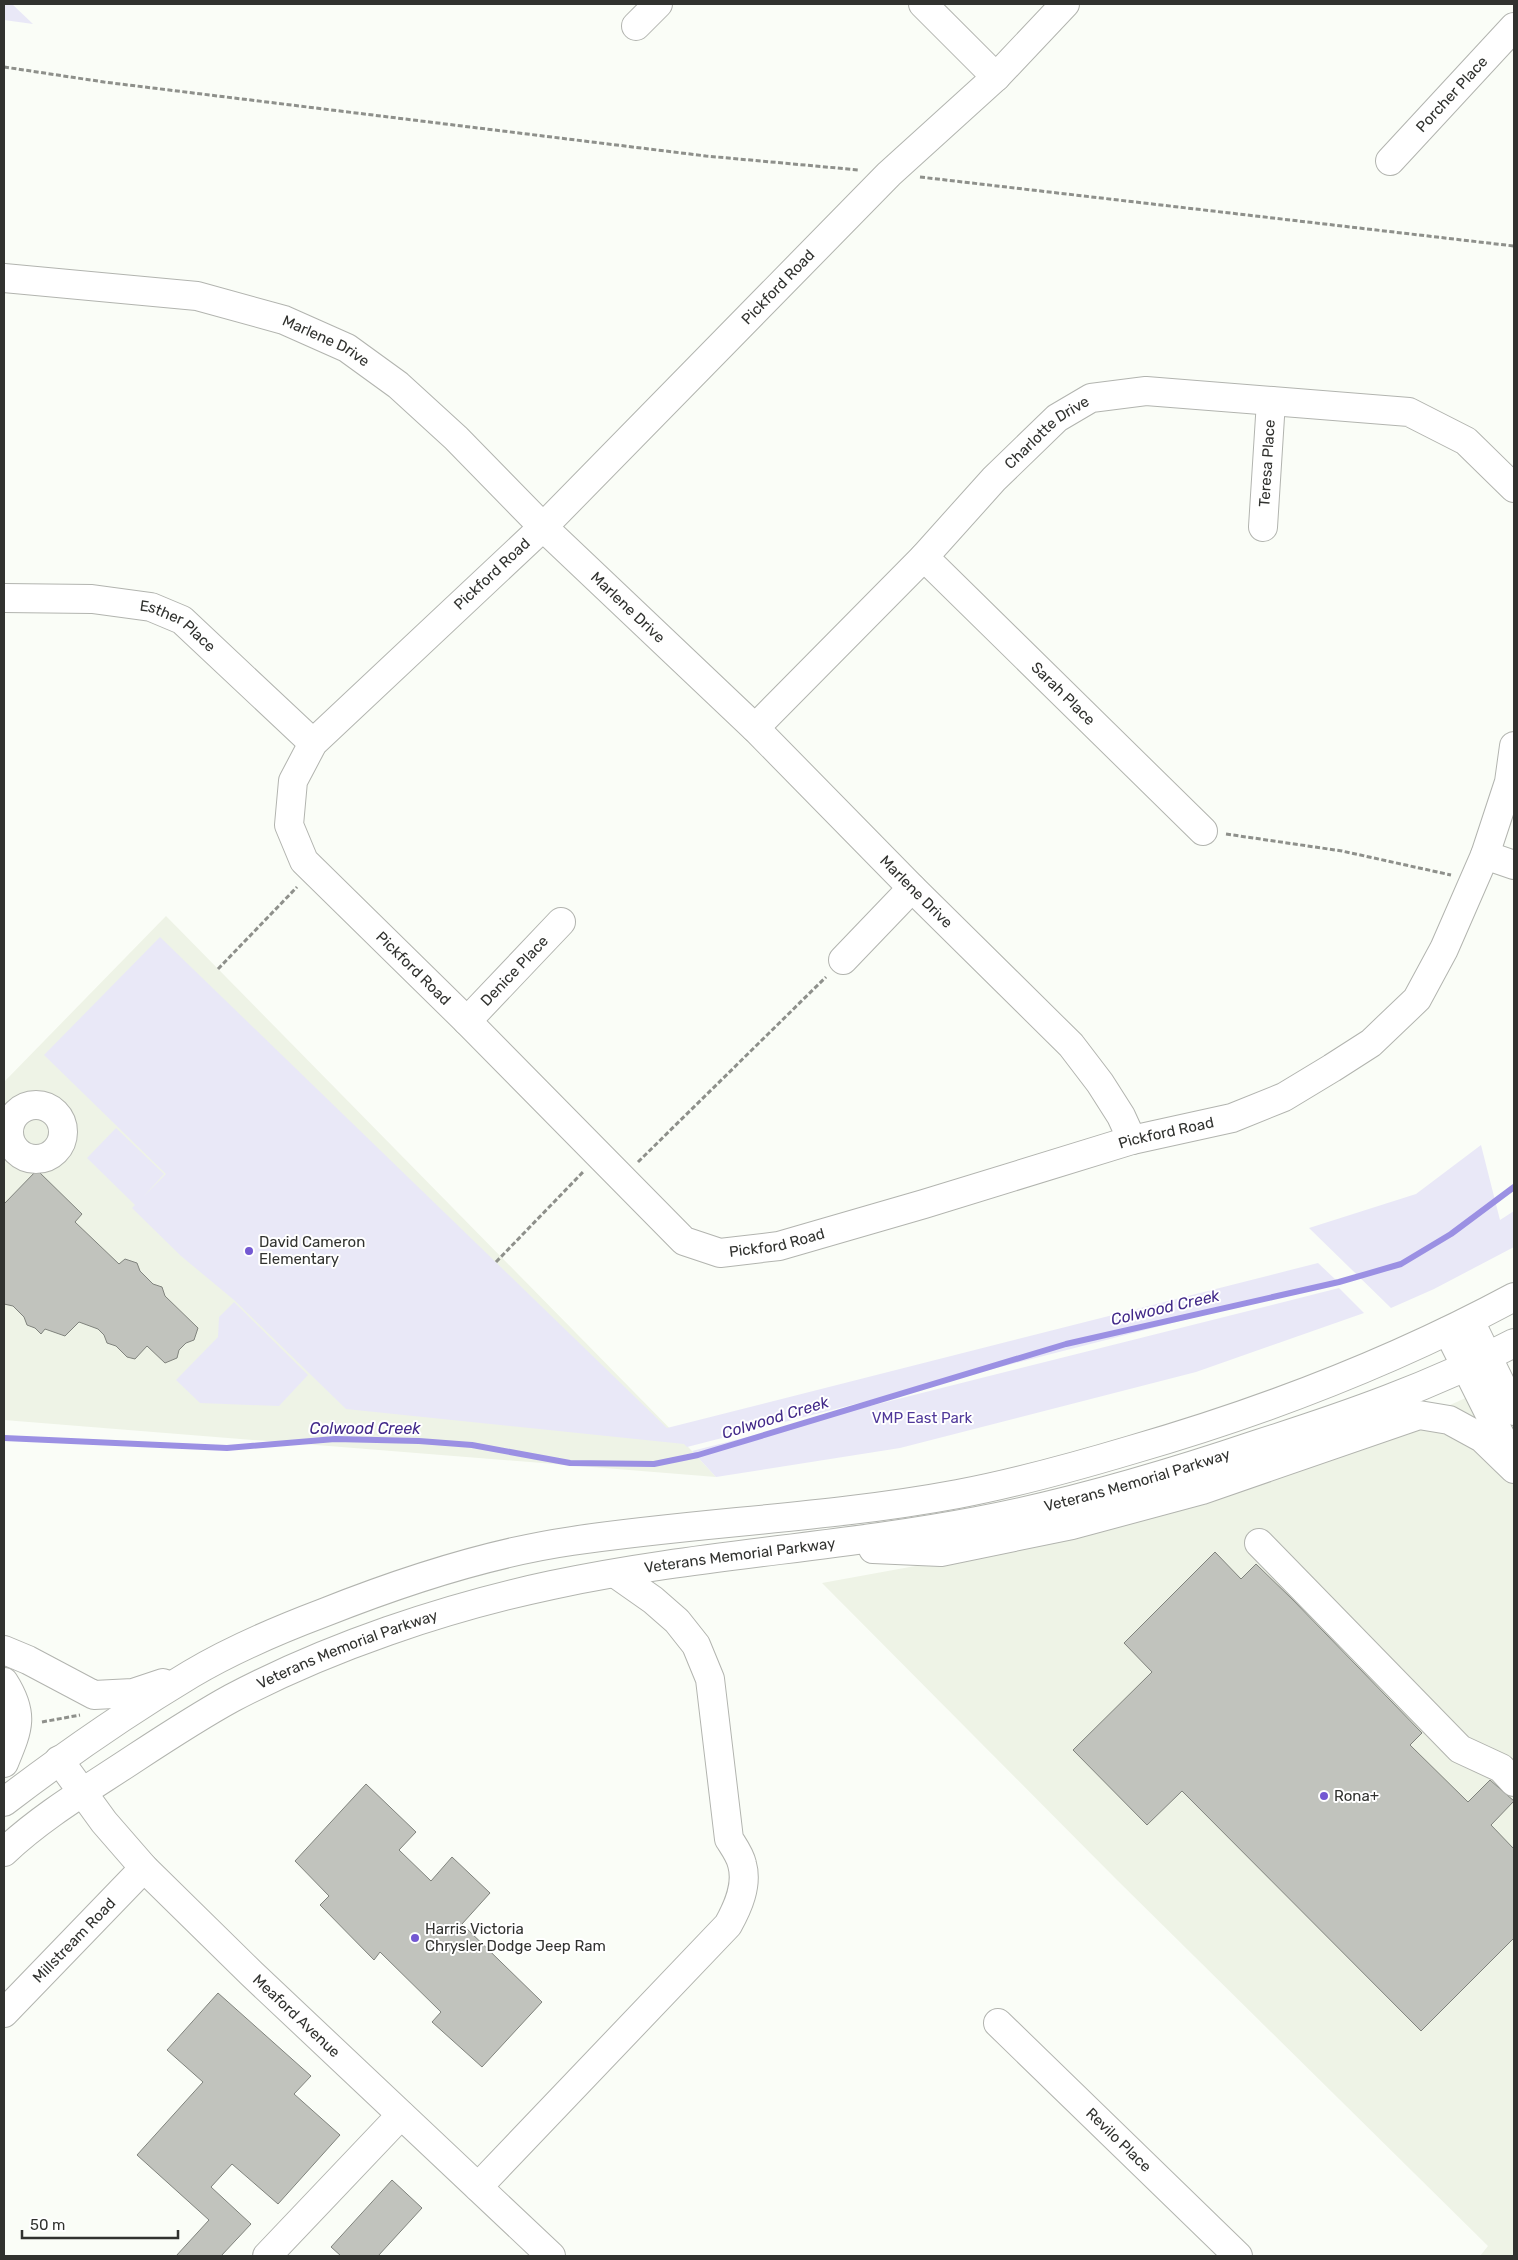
<svg xmlns="http://www.w3.org/2000/svg" width="1518" height="2260" font-family="Rubik,sans-serif">
  <style>
    .built { fill: #eef3e6 }
    .green { fill: #e9e8f7 }
    .lines { fill: none; stroke-linecap: round; stroke-linejoin: round }
    .stream { stroke: #9b90e3; stroke-width: 6 }
    .building { fill: #c1c3bd; stroke: #80837d }
    .minor-casing { stroke: #b2b4af; stroke-width: 30 }
    .major-casing { stroke: #b2b4af; stroke-width: 30 }
    .path { stroke: #8e908b; stroke-width: 3; stroke-dasharray: 5 2.5; stroke-linecap: butt }
    .minor { stroke: #fff; stroke-width: 28 }
    .major { stroke: #fff; stroke-width: 28 }
    .poi-dot { fill: #7358d2; stroke: #fff; stroke-width: 2 }
    .labels { text-anchor: middle; stroke-width: 4; stroke-linejoin: round; paint-order: stroke }
    .street-label { font-size: 15px; fill: #31322f; stroke: #fff }
    .poi-label { font-size: 15px; fill: #31322f; stroke: #fff; text-anchor: start }
    .park-label { font-size: 15px; fill: #50399a; stroke: #fff }
    .water-label { font-size: 16px; font-style: italic; fill: #422989; stroke: #fff }
  </style>
  <rect width="100%" height="100%" fill="#fafdf7"/>
  <path class="built" d="M166,916L692,1451L716,1477L4,1420V1082Z
    M1514,1376V2256H1480L1488,2246L1117,1880L822,1583L1079,1536L1331,1459Z"/>
  <path class="green" d="M4,4H12L33,24L4,20Z
    M160,937L667,1428L1318,1263L1337,1281L687,1447L684,1444L346,1409L234,1300L181,1256L132,1208L135,1205L87,1158L116,1128L164,1174L144,1196L166,1174L44,1055Z
    M1481,1145L1500,1220L1514,1211V1247L1434,1289L1391,1308L1309,1228L1416,1194Z
    M1339,1288L1364,1313L1196,1372L900,1448L716,1477L692,1451Z
    M234,1302L308,1375L279,1406L200,1403L176,1380L218,1337L219,1317Z"/>
  <g class="lines">
    <path class="stream" d="M4,1438L227,1448L335,1439L419,1441L472,1445L570,1463L654,1464L698,1455L1066,1344L1339,1282L1401,1264L1451,1234L1514,1187"/>
  </g>
  <path class="building" d="M37,1170L82,1214L75,1222L119,1264L125,1259L137,1263L140,1271L153,1284L162,1287L165,1296L198,1328L194,1340L186,1343L179,1350L177,1358L165,1363L147,1346L135,1359L127,1357L116,1346L107,1343L104,1335L98,1329L79,1322L65,1336L45,1329L41,1334L35,1328L27,1325L24,1317L13,1306L4,1304V1204Z
    M1215,1552L1241,1579L1256,1564L1293,1600L1422,1733L1410,1745L1468,1802L1490,1780L1514,1801L1491,1825L1514,1849V1938L1421,2031L1182,1791L1147,1825L1073,1750L1152,1672L1124,1643Z
    M366,1784L416,1832L399,1850L431,1881L452,1857L490,1893L462,1924L542,2002L482,2067L432,2022L441,2012L380,1952L374,1960L320,1905L329,1896L295,1861Z
    M218,1993L311,2076L294,2094L340,2135L278,2204L232,2164L211,2187L251,2224L221,2256H176L209,2220L137,2155L203,2082L167,2050Z
    M392,2180L422,2208L378,2256H341L331,2247Z"/>
  <g class="lines">
    <defs>
      <g id="minor">
        <path d="M923,4L996,77"/>
        <path id="s1" d="M1065,4L996,77L889,174L543,527L313,743L293,781L289,825L304,861L467,1021L684,1241L720,1253L779,1246L924,1204L1132,1140L1232,1118L1284,1097L1332,1068L1371,1043L1417,999L1444,949L1485,855L1509,782L1514,746"/>
        <path d="M636,26L658,4"/>
        <path id="s2" d="M1390,161L1514,27"/>
        <path id="s3" d="M4,278L197,296L284,320L347,348L398,385L456,438L543,527L755,728L912,888L1071,1045L1100,1083L1121,1116L1132,1140"/>
        <path id="s4" d="M1263,527L1271,401"/>
        <path id="s5" d="M924,557L1203,831"/>
        <path id="s6" d="M4,598L92,599L151,607L182,620L313,743"/>
        <path id="s7" d="M755,728L924,557L994,479L1057,418L1091,398L1146,391L1409,412L1466,441L1514,488"/>
        <path d="M1485,855L1514,865"/>
        <path d="M843,960L912,888"/>
        <path id="s8" d="M467,1021L561,922"/>
        <circle cx="36" cy="1132" r="27"/>
        <path d="M1259,1543L1460,1749L1501,1768L1514,1782"/>
        <path id="s9" d="M59,1760L104,1822L144,1868L252,1974L551,2256"/>
        <path id="s10" d="M4,2013L144,1868"/>
        <path id="s11" d="M998,2023L1238,2256"/>
        <path d="M478,2187L728,1925C738,1907 748,1885 742,1864C740,1855 734,1847 729,1839L710,1679L696,1645L677,1621L653,1600L616,1574"/>
        <path d="M267,2256L401,2115"/>
      </g>
      <g id="major">
        <path d="M1470,1321L1514,1411"/>
        <path d="M1448,1331L1510,1455"/>
        <path d="M873,1549L941,1552L1072,1525L1202,1490L1419,1415L1449,1420L1482,1438L1514,1469"/>
        <path d="M4,1650L28,1660L94,1695L133,1693L163,1683"/>
        <path d="M4,1682C25,1715 18,1729 4,1763"/>
        <path d="M4,1802C64,1756 126,1713 191,1674C233,1649 278,1630 323,1613C401,1582 489,1553 572,1541C700,1522 830,1518 958,1494C1016,1483 1074,1467 1131,1450C1263,1412 1393,1362 1514,1297"/>
        <path id="s12" d="M4,1852C43,1815 90,1788 135,1758C167,1737 199,1716 232,1698C329,1647 444,1608 552,1585C692,1555 836,1548 977,1521C1072,1503 1166,1475 1258,1444C1346,1416 1432,1386 1514,1343"/>
      </g>
    </defs>
    <use href="#minor" class="minor-casing"/>
    <use href="#major" class="major-casing"/>
    <path class="path" d="M4,67L104,82L706,156L859,170
      M920,177L1514,246
      M1226,834L1342,851L1451,875
      M218,969L297,887
      M638,1162L826,977
      M496,1262L583,1172
      M42,1722L80,1715"/>
    <use href="#minor" class="minor"/>
    <use href="#major" class="major"/>
  </g>
  <g class="poi-dot">
    <circle cx="249" cy="1251" r="5"/>
    <circle cx="1324" cy="1796" r="5"/>
    <circle cx="415" cy="1938" r="5"/>
  </g>
  <g class="labels">
    <g class="street-label">
      <text dy="5" stroke="none"><textPath href="#s2" startOffset="91">Porcher Place</textPath></text>
      <text transform="translate(778 287) rotate(-46)" y="5">Pickford Road</text>
      <text dy="5" stroke="none"><textPath href="#s3" startOffset="331">Marlene Drive</textPath></text>
      <text dy="5" stroke="none"><textPath href="#s7" startOffset="416">Charlotte Drive</textPath></text>
      <text dy="5" stroke="none"><textPath href="#s4" startOffset="64">Teresa Place</textPath></text>
      <text transform="translate(492 574) rotate(-43)" y="5">Pickford Road</text>
      <text dy="5" stroke="none"><textPath href="#s3" startOffset="736">Marlene Drive</textPath></text>
      <text dy="5" stroke="none"><textPath href="#s6" startOffset="180">Esther Place</textPath></text>
      <text dy="5" stroke="none"><textPath href="#s5" startOffset="195">Sarah Place</textPath></text>
      <text dy="5" stroke="none"><textPath href="#s3" startOffset="1141">Marlene Drive</textPath></text>
      <text dy="5" stroke="none"><textPath href="#s1" startOffset="1334">Pickford Road</textPath></text>
      <text dy="5" stroke="none"><textPath href="#s8" startOffset="69">Denice Place</textPath></text>
      <text dy="5" stroke="none"><textPath href="#s1" startOffset="2219">Pickford Road</textPath></text>
      <text dy="5" stroke="none"><textPath href="#s1" startOffset="1814">Pickford Road</textPath></text>
      <text dy="5" stroke="none"><textPath href="#s12" startOffset="1211">Veterans Memorial Parkway</textPath></text>
      <text dy="5" stroke="none"><textPath href="#s12" startOffset="806">Veterans Memorial Parkway</textPath></text>
      <text dy="5" stroke="none"><textPath href="#s12" startOffset="401">Veterans Memorial Parkway</textPath></text>
      <text dy="5" stroke="none"><textPath href="#s10" startOffset="101">Millstream Road</textPath></text>
      <text dy="5" stroke="none"><textPath href="#s9" startOffset="350">Meaford Avenue</textPath></text>
      <text dy="5" stroke="none"><textPath href="#s11" startOffset="168">Revilo Place</textPath></text>
    </g>
    <g class="poi-label">
      <text x="259" y="1247">David Cameron<tspan x="259" dy="17">Elementary</tspan></text>
      <text x="1334" y="1801">Rona+</text>
      <text x="425" y="1934">Harris Victoria<tspan x="425" dy="17">Chrysler Dodge Jeep Ram</tspan></text>
    </g>
    <g class="park-label">
      <text x="922" y="1423">VMP East Park</text>
    </g>
    <g class="water-label">
      <text transform="translate(1165 1307) rotate(-13)" y="6">Colwood Creek</text>
      <text transform="translate(775 1417) rotate(-17)" y="6">Colwood Creek</text>
      <text x="365" y="1434">Colwood Creek</text>
    </g>
  </g>
  <rect width="1518" height="2260" fill="none" stroke="#31322f" stroke-width="10"/>
  <path d="M22 2230v8h156v-8" fill="none" stroke="#31322f" stroke-width="2.5"/>
  <text x="30" y="2230" font-size="15" fill="#31322f" stroke="#ffffff" stroke-width="4" paint-order="stroke">50 m</text>
</svg>
